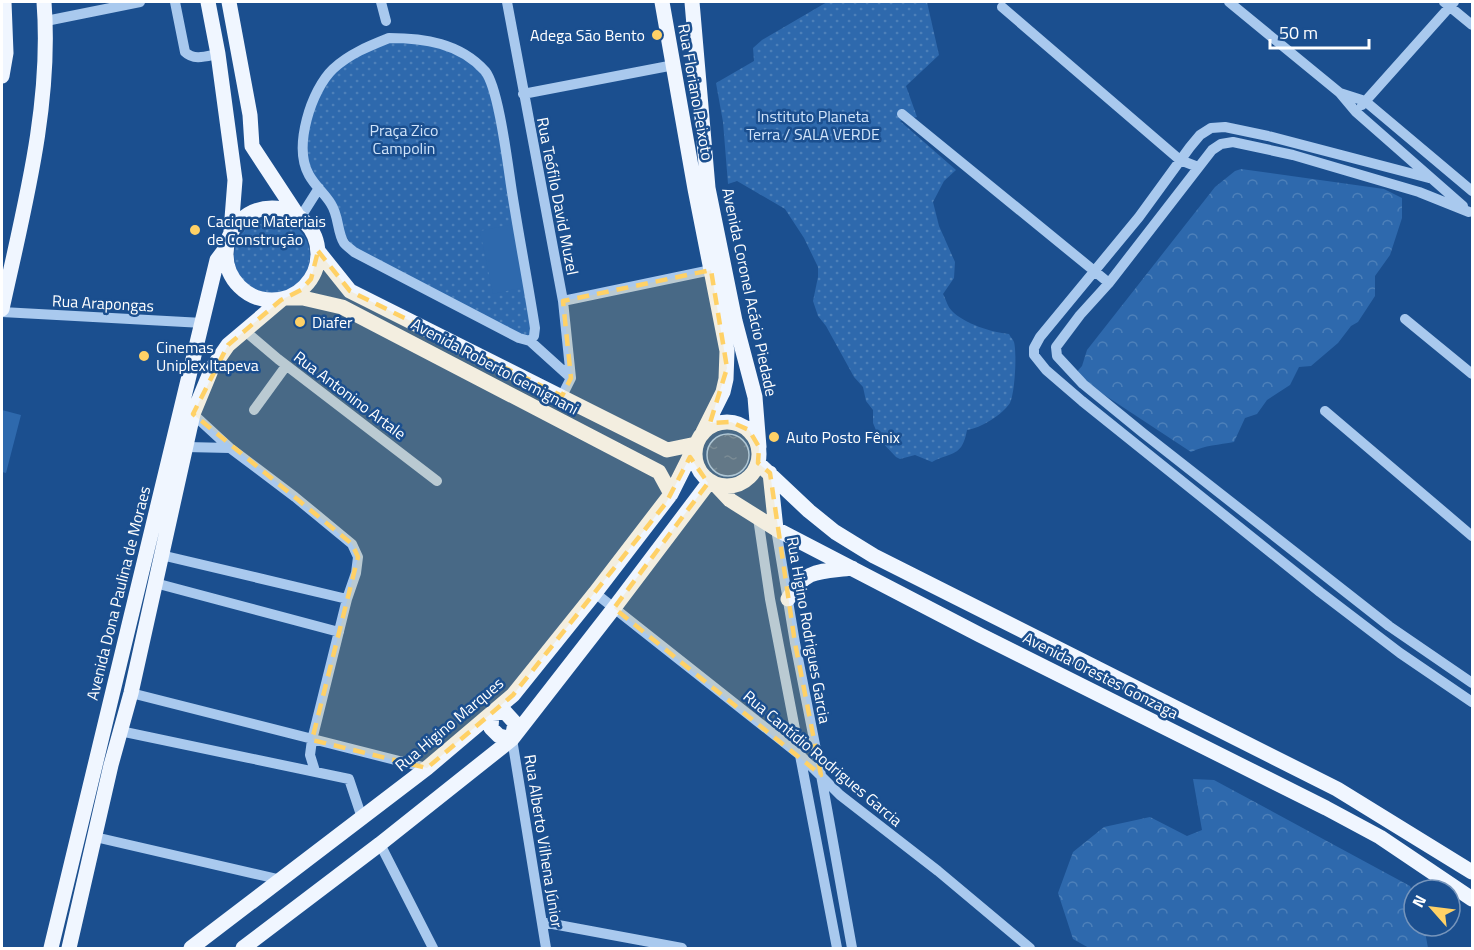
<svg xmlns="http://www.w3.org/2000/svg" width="1474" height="950" font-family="'Titillium Web',sans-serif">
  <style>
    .grass { fill: url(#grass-dots) }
    .forest { fill: url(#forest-crowns) }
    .garden { fill: #2e69ad }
    .water { fill: url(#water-ripples); stroke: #9cc4f0; stroke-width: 1.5 }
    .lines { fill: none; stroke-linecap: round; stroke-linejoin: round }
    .minor { stroke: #a9c9ee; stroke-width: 10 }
    .major { stroke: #f0f6ff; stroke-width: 15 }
    .marked { fill: #ffd166; fill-opacity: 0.2; stroke: #ffd166; stroke-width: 4.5; stroke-dasharray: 12 8; stroke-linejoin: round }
    .poi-dot { fill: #ffd166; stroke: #1b4f8f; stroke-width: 2 }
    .labels { text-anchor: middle; stroke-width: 5; stroke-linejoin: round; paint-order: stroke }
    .poi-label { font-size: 16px; fill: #fff; stroke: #1b4f8f; text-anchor: start }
    .street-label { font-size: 16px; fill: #fff; stroke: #1b4f8f }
    .park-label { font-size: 16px; fill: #cfe3fa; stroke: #1b4f8f }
  </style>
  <defs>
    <pattern id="grass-dots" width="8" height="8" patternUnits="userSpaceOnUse" patternTransform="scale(1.5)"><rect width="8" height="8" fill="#2e69ad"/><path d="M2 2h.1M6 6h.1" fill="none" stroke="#4d80b9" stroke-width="1.8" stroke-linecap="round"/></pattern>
    <pattern id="forest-crowns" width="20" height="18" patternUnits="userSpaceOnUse" patternTransform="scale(1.5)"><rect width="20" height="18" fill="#2e69ad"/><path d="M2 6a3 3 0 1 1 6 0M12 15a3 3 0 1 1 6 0" fill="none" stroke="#4d80b9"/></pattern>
    <pattern id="water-ripples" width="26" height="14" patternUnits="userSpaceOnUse" patternTransform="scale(1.5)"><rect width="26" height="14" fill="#3c6290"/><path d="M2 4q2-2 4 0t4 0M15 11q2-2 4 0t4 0" fill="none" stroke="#597aa1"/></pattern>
  </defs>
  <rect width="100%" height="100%" fill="#1b4f8f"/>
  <path class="grass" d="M827,2H927L939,55L906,86L917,117L900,121L956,170L944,181L933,202L939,226L955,262L954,278L943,294C946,299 947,306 952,311C965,324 991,332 1009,334C1010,337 1013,339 1014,342C1017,353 1015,393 1010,403C1002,415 981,428 967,430C962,457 953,451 932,462L915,455L900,459L896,457L880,440L873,423V410L866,401L863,387L854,377L826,326L818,316L813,301L818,277V267L804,238L785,209L737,181L728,184L723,122L716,83L754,61L753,48L762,40Z
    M382,41L446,46L486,74L494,99L534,328L529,340L355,251L309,173L306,122L332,71Z
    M234 256a38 38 0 1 1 76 0a38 38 0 1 1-76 0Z"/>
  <path class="forest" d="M1241,169L1384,189L1402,198V218L1390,255L1375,276V296L1358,322L1351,326L1338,343L1311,366L1299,367L1290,385L1267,400L1257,414L1245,418L1234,442C1219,445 1205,445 1191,452L1074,375L1082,366L1087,350L1215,187L1235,171Z
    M1193,779L1214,780L1410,886L1414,896V926H1424L1428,948H1089L1073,939L1058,893L1073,852L1104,827L1150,817L1187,836L1202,830Z"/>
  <path class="garden" d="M514,224L525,287L493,294L480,231Z
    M2,410L21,415L6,473L2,472Z"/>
  <path class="water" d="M707 455a21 21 0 1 1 42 0a21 21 0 1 1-42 0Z"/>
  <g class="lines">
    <path class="minor" d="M175,2L185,52C194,61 207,56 218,54
      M381,2L386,21
      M507,2L563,301L571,378L562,396
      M1229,2L1340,93L1356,112L1463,206
      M1444,2L1472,25
      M1002,7L1180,160L1198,167
      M46,21L140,2
      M389,38C424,38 460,43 485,71C499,88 508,167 512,192C519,237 528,283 535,328L534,336L530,341L519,338L354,252C351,249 346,246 344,243C337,232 339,216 331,204C325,194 315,186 309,175C293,147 311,90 333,69C349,54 369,46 389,38Z
      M1340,93L1365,101L1472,191
      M523,94L674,65
      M1362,105L1454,2
      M902,114L1109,283
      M1429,178L1268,136L1225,127L1211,128L1200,135L1190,147L1139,217L1040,337L1034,348V355L1046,370L1082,401L1320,592L1400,653L1472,702
      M1469,212L1419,192L1293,155L1233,142L1221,144L1212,150L1109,283L1080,315L1056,347L1057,356L1083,384L1143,433L1389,626L1472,683
      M300,218L319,188
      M563,301L711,270
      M2,312L203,323
      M1405,319L1472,374
      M245,331L278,359L437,481
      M530,341L571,378
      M254,410L286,366
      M1325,411L1472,536
      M193,414L230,448L295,497L352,544L358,557L356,573L347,599L312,740L310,755L315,771
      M186,447L230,448
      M758,518L770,599L837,948
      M776,529L795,643L821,775L852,948
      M161,555L347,599
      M155,583L339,632
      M595,593L800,755L840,795L938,871L1030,948
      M131,693L427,768
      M120,731L349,779L362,818
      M512,739L546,948
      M95,837L282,880
      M380,844L433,948
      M542,922L682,948"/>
    <path class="major" d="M208,2L218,54L235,180L231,231
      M229,2L250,115L252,146L298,216
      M662,2L695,189L727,351L726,379L723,392L703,432
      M692,2L708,188L735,321L755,397L759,447
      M2,76L6,53L4,2
      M226 254a46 46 0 1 1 92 0a46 46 0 1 1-92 0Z
      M318,251L350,291L667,450L696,444
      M288,298H303L342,307L659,472L671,494
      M2,309C24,208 52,105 44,2
      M695 454a32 32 0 1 1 64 0a32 32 0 1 1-64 0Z
      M758,463L809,511L835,532L874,556L1337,789L1472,872
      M770,473L776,529
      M715,484L730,500L776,529L980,635L1326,808L1380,837L1472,899
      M788,599C806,568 819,572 852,568
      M505,712L515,723L512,739L499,736L491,728L492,713Z
      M51,948L217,260L226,248
      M69,948L111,765L131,693L193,414L212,368L228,345L281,300
      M191,948L427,768L513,695L595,593L671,494L696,444
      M243,948L380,844L512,739L614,608L710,481"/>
  </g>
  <path class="marked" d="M318,251L350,291L562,396L571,378L563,301L711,270L727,368L710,423L731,422L749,430L759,447L758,463L770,473L795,643L821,775L614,608L708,483L690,457L666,503L513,695L427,768L312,740L358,557L352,544L193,414L228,345L281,300L301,290L311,279Z"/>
  <g class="poi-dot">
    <circle cx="657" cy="35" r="6"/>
    <circle cx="195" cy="230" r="6"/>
    <circle cx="300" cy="322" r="6"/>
    <circle cx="144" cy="356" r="6"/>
    <circle cx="774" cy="437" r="6"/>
  </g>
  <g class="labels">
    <g class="poi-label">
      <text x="645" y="41" text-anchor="end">Adega São Bento</text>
      <text x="207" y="227">Cacique Materiais<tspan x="207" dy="18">de Construção</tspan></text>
      <text x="312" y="328">Diafer</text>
      <text x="156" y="353">Cinemas<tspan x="156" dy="18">Uniplex Itapeva</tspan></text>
      <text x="786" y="443">Auto Posto Fênix</text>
    </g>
    <g class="street-label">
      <text transform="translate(696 92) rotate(80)" y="6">Rua Floriano Peixoto</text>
      <text transform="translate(558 196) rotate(79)" y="6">Rua Teófilo David Muzel</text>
      <text transform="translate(750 292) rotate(78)" y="6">Avenida Coronel Acácio Piedade</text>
      <text transform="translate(103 303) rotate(3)" y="6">Rua Arapongas</text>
      <text transform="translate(495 366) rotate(28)" y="6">Avenida Roberto Gemignani</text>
      <text transform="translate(350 395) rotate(37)" y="6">Rua Antonino Artale</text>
      <text transform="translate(118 593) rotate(-76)" y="6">Avenida Dona Paulina de Moraes</text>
      <text transform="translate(809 630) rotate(80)" y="6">Rua Higino Rodrigues Garcia</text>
      <text transform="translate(1101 675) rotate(27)" y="6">Avenida Orestes Gonzaga</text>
      <text transform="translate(449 724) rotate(-40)" y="6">Rua Higino Marques</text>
      <text transform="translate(823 758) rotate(40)" y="6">Rua Cantídio Rodrigues Garcia</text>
      <text transform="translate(544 841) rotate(81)" y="6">Rua Alberto Vilhena Júnior</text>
    </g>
    <g class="park-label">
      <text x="813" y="122">Instituto Planeta<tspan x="813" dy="18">Terra / SALA VERDE</tspan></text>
      <text x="404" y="136">Praça Zico<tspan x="404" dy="18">Campolin</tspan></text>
    </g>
  </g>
  <rect width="1474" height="950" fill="none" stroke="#ffffff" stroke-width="6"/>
  <g transform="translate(1432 908) rotate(298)"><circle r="28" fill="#1b4f8f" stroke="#7695bc" stroke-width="1.5"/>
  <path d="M0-4.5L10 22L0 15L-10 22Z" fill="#ffd166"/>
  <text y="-9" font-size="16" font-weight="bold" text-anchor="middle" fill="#ffffff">N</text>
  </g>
  <path d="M1270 39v9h99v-9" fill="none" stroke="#ffffff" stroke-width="3"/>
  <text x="1279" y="39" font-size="18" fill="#ffffff" stroke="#1b4f8f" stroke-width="4.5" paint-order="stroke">50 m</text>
</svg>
